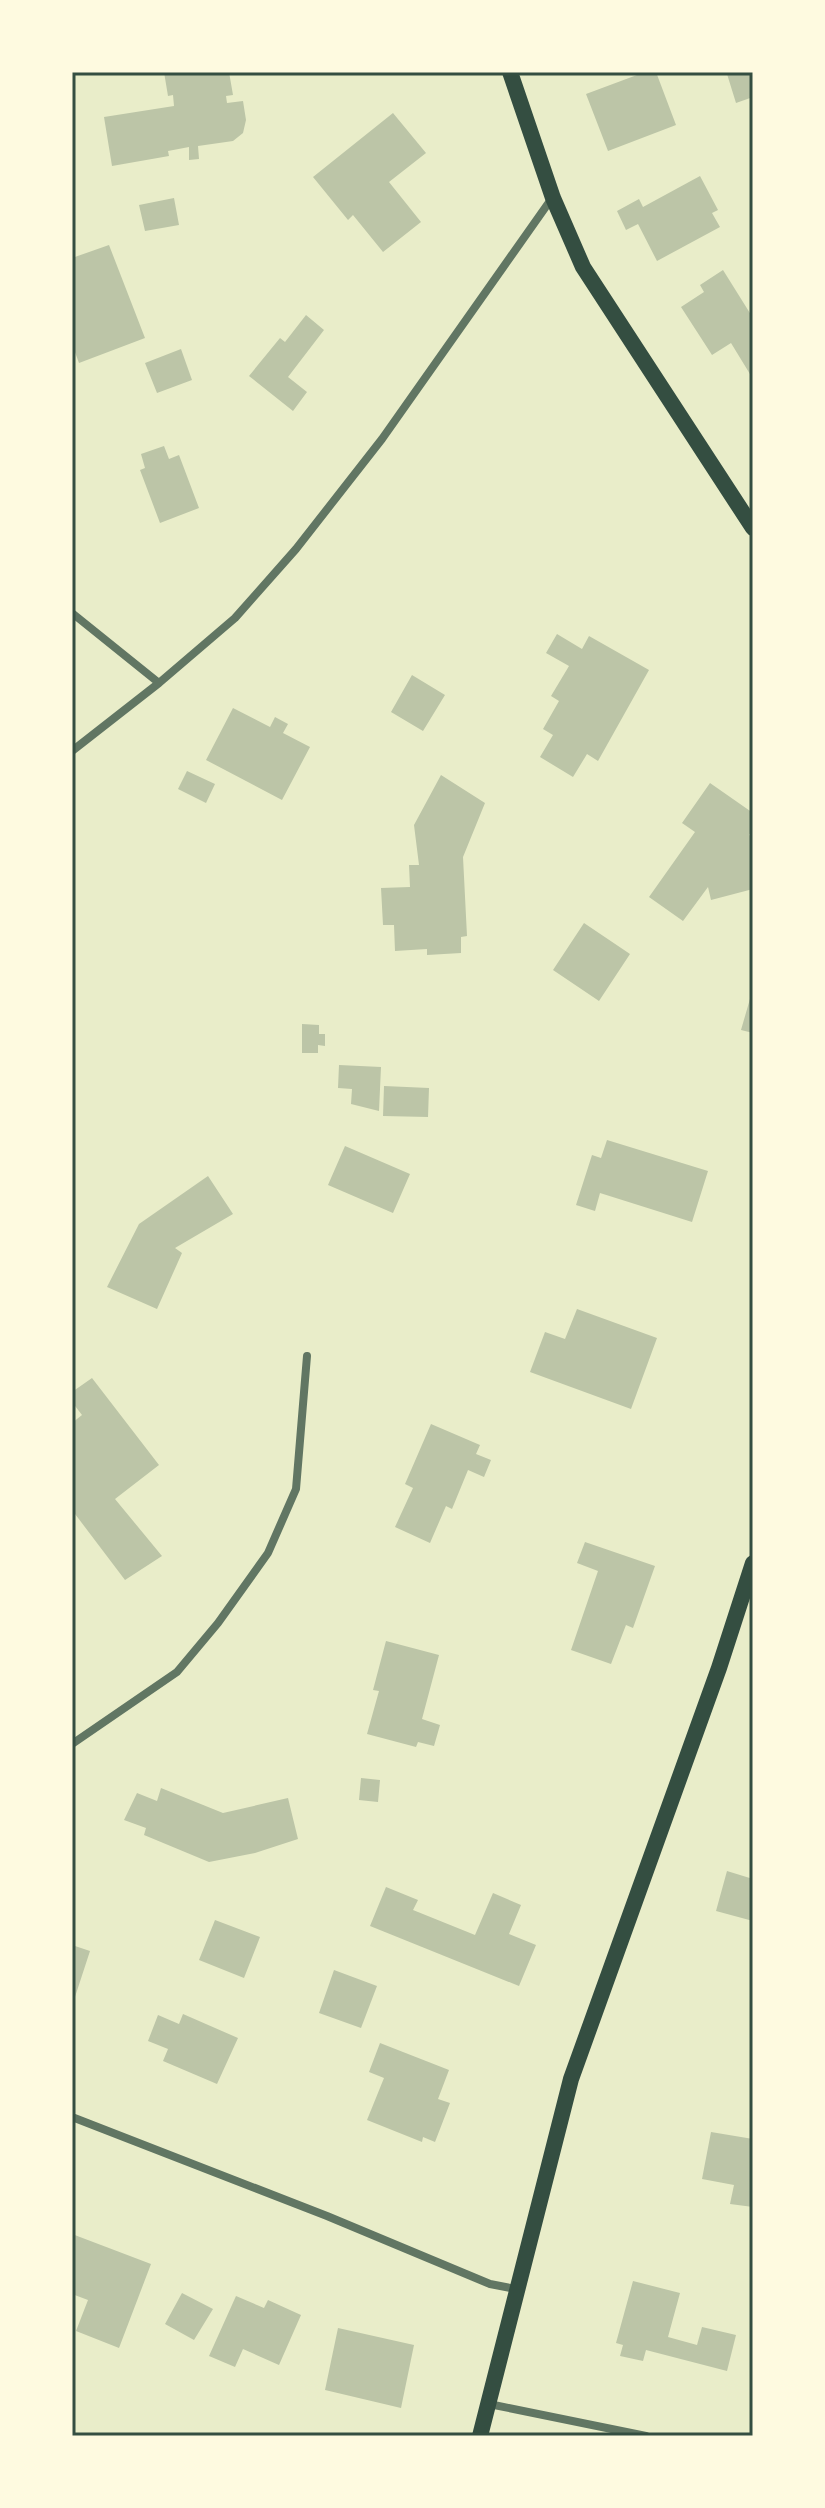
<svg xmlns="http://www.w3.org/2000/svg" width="825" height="2508" font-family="'PT Sans Narrow',sans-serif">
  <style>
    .building { fill: #bcc5a7 }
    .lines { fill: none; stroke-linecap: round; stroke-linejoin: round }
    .minor { stroke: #617663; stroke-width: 8 }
    .secondary { stroke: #344e41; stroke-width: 16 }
    .neatline { fill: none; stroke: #344e41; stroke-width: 3 }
  </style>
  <rect width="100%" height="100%" fill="#e9edc9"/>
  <path class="building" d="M164,72H229L233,95L226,96L227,103L243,101L246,120L243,133L233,141L198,146L199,159L189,160V147L168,151L169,156L112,166L104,117L174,106L173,95L168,96Z
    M645,72H656L676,125L608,151L586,94Z
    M733,72H753V97L736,103L727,74Z
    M393,113L426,153L389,182L421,222L383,252L353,215L348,220L313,177Z
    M700,176L718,210L712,213L720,227L657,261L638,224L626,230L617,211L639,199L643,207Z
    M174,198L179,225L145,231L139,205Z
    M109,245L145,338L79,363L72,344V258Z
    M723,270L753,318V379L731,343L712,355L681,307L704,292L700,285Z
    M306,315L324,330L288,377L307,392L293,411L249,376L280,338L285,342Z
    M181,349L192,380L157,393L145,363Z
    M164,446L169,459L179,455L199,508L160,523L140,470L145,468L141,454Z
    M557,634L582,649L589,636L649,670L598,761L587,754L573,777L540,757L553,735L543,729L559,701L551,696L569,666L546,653Z
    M412,675L445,695L423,731L391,712Z
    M233,708L270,727L275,717L288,724L283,733L310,747L282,800L206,760Z
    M187,771L215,784L206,803L178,789Z
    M441,775L485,803L463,857L467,936L461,937V953L427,955V949L395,951L394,925H383L381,888L410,887L409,865H419L414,825Z
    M710,783L753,813V829L749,835L753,837V889L711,900L708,887L683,921L649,897L695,832L682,823Z
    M584,923L630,954L599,1001L553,970Z
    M752,992H753V1033L741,1030Z
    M302,1024L319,1025V1034H325V1046L318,1045V1053H302Z
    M339,1065L381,1067L379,1111L351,1104L352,1089L338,1088Z
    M384,1086L429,1088L428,1117L383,1116Z
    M607,1140L708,1171L692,1222L600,1193L595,1211L576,1205L592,1155L601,1158Z
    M345,1146L410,1174L393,1213L328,1185Z
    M208,1176L233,1214L175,1248L182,1253L157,1309L107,1287L139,1224Z
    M577,1309L657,1338L631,1409L530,1372L545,1332L565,1339Z
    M92,1378L159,1465L115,1499L162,1556L125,1580L72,1510V1423L82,1415L72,1402V1392Z
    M431,1424L480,1445L476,1454L491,1460L484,1477L468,1470L452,1509L446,1506L430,1543L395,1527L413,1488L405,1484Z
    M585,1542L655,1566L633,1628L626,1625L611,1664L571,1650L598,1571L577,1563Z
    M386,1641L439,1655L422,1719L440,1725L434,1746L418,1742L416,1747L367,1734L379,1691L373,1690Z
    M361,1778L380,1780L378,1802L359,1800Z
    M161,1788L223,1813L288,1798L298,1839L255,1853L209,1862L144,1835L146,1828L124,1820L137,1793L157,1801Z
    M727,1871L753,1879V1921L716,1911Z
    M386,1887L418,1900L413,1910L475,1935L493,1893L521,1905L509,1934L536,1945L519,1986L370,1926Z
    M215,1920L260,1937L244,1978L199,1960Z
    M72,1945L90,1951L73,2003H72Z
    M334,1970L377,1986L361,2028L319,2013Z
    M183,2014L238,2038L217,2084L163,2061L168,2049L148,2041L158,2015L179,2024Z
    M380,2043L449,2070L438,2099L450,2103L435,2142L423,2137L422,2142L367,2120L384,2078L369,2072Z
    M711,2132L753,2139V2207L730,2204L734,2185L702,2179Z
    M72,2234L151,2264L119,2348L76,2331L88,2300L72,2294Z
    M633,2281L680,2293L668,2337L697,2345L702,2327L736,2335L727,2371L646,2350L643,2361L620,2356L623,2345L616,2343Z
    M182,2293L213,2309L194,2340L165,2324Z
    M236,2296L264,2308L268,2300L301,2315L279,2365L243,2349L235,2367L209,2356Z
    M338,2328L414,2345L401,2408L325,2390Z"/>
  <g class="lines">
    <path class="minor" d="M72,613L159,683
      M72,751L159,683L235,618L296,549L382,439L552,198
      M72,1744L177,1672L218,1623L268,1553L296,1489L307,1356
      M72,2117L327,2216L490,2284L516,2289
      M489,2404L646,2436"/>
    <path class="secondary" d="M510,72L553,198L583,267L753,528
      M480,2436L571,2079L719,1668L753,1563"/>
  </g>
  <rect width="825" height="2508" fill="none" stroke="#fefae0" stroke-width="148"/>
  <rect x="74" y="74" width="677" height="2360" class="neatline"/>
</svg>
